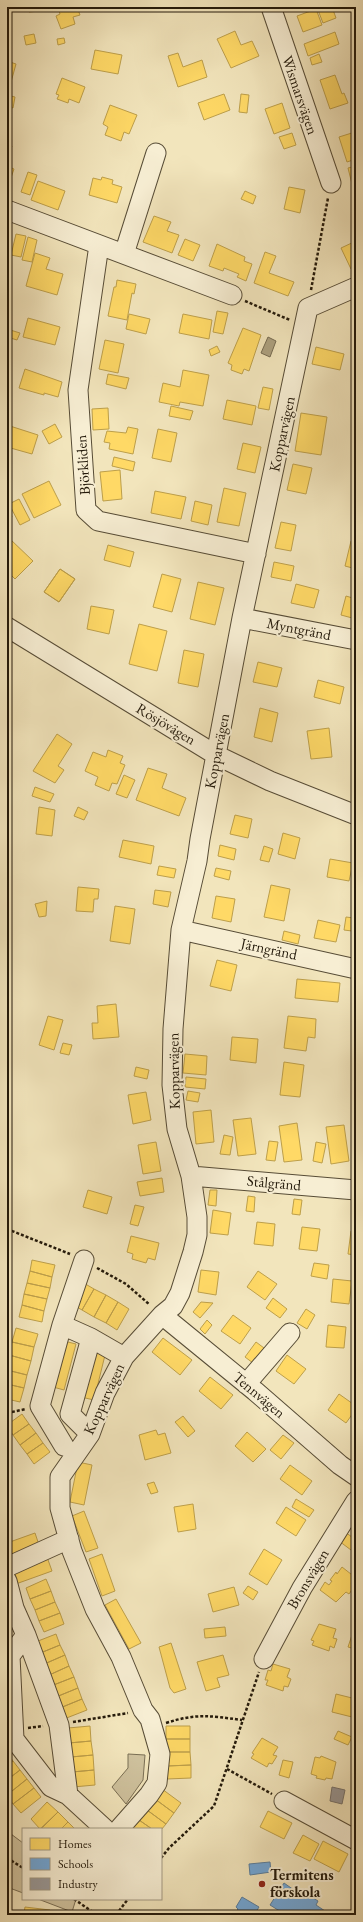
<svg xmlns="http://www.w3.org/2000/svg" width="363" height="1922" font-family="'EB Garamond',serif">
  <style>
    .green { fill: #cfc29e; stroke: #796e54 }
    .water { fill: #aca07f; stroke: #756a50 }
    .homes { fill: #ffd966; stroke: #bd9f4a }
    .schools { fill: #6fa8dc; stroke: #587d9d }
    .industry { fill: #999; stroke: #76736e }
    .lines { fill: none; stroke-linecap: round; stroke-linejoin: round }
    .minor-casing { stroke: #574c36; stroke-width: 21 }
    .path { stroke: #23190a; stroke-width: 2.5; stroke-dasharray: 3 2; stroke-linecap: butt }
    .minor { stroke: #f7eed3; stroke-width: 19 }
    .poi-dot { fill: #8f2418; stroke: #f7eed3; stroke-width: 1.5 }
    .labels { text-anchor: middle; stroke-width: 4; stroke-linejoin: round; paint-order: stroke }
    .street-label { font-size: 15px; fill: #23190a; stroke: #f7eed3 }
    .poi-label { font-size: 15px; font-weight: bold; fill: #23190a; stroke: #f7eed3; text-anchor: start }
  </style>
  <rect width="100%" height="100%" fill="#f2e5bc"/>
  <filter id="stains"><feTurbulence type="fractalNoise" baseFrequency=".005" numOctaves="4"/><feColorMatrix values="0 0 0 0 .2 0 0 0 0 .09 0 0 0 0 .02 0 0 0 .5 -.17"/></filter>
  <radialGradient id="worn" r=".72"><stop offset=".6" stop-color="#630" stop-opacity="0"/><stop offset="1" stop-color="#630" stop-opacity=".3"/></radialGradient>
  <path class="green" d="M128,1754L145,1755L143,1780L126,1804L112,1787L128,1768Z
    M7,1831L23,1843V1893L7,1887Z
    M38,1899H76L72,1912Z"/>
  <path class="water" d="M268,337L276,341L270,357L261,353Z"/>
  <path class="homes" d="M28,7H39V11L29,12Z
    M58,7H77L80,15L73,17L75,24L61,29L56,16L60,14Z
    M325,7H332L336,18L323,23L318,10Z
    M316,9L322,25L303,32L297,16Z
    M235,31L241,45L252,41L259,56L231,68L217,39Z
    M335,32L339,44L308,56L304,44Z
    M34,34L36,43L26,45L24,36Z
    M64,38L65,43L58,45L57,39Z
    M95,50L122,55L118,74L91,69Z
    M178,53L183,67L202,60L207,77L178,87L168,56Z
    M319,54L322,62L312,65L310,58Z
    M7,61L16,64L8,93H7Z
    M335,75L342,94L344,93L348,103L330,109L320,80Z
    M62,78L85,87L79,103L69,99L68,103L57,99L59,95L56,94Z
    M224,94L230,110L204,120L198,103Z
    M241,94L249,95L247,113L239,112Z
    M7,95L15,97L13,108L7,106Z
    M282,103L290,128L274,134L265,109Z
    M110,105L137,115L129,134L124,132L121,141L105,135L108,127L103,124Z
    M355,132L356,159L347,162L339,137Z
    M292,133L296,145L284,149L279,137Z
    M7,144L12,146L7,158Z
    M7,166L14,169L7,189Z
    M356,166V183L352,184L348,168Z
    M28,172L37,175L30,195L21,192Z
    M102,177L113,180L112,184L122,187L117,203L89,195L93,178L101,180Z
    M38,181L65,191L58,210L31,200Z
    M289,187L305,190L300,213L284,209Z
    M245,191L256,196L253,204L241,199Z
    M154,216L171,222L167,231L179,235L172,253L143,242Z
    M16,234L26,236L21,257L11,255Z
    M28,237L37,240L32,262L22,260Z
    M185,239L200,245L193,261L178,255Z
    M356,241V267L351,269L341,248Z
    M217,244L245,257L244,261L252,264L246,281L237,277L239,274L224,268L223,271L209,266Z
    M265,252L276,256L269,273L294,282L288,296L254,283Z
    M35,253L50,258L46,269L63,274L57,295L26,286Z
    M117,280L136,284L134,294L132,293L127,320L108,316L114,287H116Z
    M217,311L228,313L223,334L213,332Z
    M129,314L150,319L146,334L126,329Z
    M183,314L212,320L209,339L179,333Z
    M28,318L60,327L55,345L23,337Z
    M243,328L261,335L249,371L244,369L242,374L231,370L232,365L228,363Z
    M7,329L20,333L17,340L7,337Z
    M105,340L124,344L118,373L99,369Z
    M217,346L220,352L211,356L209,350Z
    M316,347L344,354L340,370L312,364Z
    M25,369L62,382L58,397L44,393V395L19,388Z
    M183,370L209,375L203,406L180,402L179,406L159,402L163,383L180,387Z
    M108,374L129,378L126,389L106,384Z
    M263,387L273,389L269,410L258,408Z
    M227,400L256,406L252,425L223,419Z
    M171,406L193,411L190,420L169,416Z
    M108,408L109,429L93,430L92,409Z
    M301,413L327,417L321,455L295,451Z
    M55,424L62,437L49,444L42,431Z
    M10,426L38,435L32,454L7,447V436Z
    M128,427L138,429L133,454L109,449L110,443L104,442L107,431L126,433Z
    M158,429L177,433L171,462L152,458Z
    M356,430V449L353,448Z
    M243,443L261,447L255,473L237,469Z
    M114,457L135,462L133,471L112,466Z
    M293,464L312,468L306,494L287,490Z
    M120,470L122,499L103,501L100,472Z
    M49,481L61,505L34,518L22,494Z
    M224,488L246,493L239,526L217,522Z
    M155,491L186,497L181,519L151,513Z
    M19,499L30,520L20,525L9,504Z
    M195,501L212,505L208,525L191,521Z
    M7,506L12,517L7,520Z
    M281,522L296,525L291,551L275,548Z
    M10,539L33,561L15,579L7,571V542Z
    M351,541L356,542V569L345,566Z
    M108,545L134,552L130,567L104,560Z
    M274,562L294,566L291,581L271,577Z
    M60,569L75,579L59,602L44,592Z
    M60,569L75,579L59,602L44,592Z
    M162,574L181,579L172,612L153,607Z
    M198,582L224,588L215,625L190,619Z
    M296,584L319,590L314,608L291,603Z
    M346,596L356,599V619L341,615Z
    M91,606L114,610L109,634L87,629Z
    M139,624L167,631L157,671L129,664Z
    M184,650L204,654L198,687L178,683Z
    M258,662L282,668L277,687L253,682Z
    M318,680L344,687L340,704L314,697Z
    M260,708L278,713L272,742L254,737Z
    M329,728L332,757L311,759L307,731Z
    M57,734L72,744L58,766L64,770L55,783L33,771Z
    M108,750L123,756L120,763L125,765L117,784L112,783L109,791L95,785L98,777L85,771L93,752L106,757Z
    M148,768L167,774L162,788L186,798L179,816L136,800Z
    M124,775L135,780L127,798L116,794Z
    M35,787L54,794L50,802L32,796Z
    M39,807L55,810L52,836L36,834Z
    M78,807L88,812L84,820L74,816Z
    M235,815L252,819L248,838L230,834Z
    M283,833L300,838L295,859L278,854Z
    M123,840L154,846L151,864L119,857Z
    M220,845L236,849L234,860L218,856Z
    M264,846L273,849L269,862L260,860Z
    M330,859L353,863L349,881L327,877Z
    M159,866L176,869L174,878L157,875Z
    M216,868L231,871L229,880L214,876Z
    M271,885L290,889L284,921L264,917Z
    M78,887L99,889L98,899H94L93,912L76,911Z
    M155,890L171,892L168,907L153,904Z
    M216,896L235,899L231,922L212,918Z
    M47,901L46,916L39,917L35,904Z
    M115,906L135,909L130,944L110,941Z
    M346,917L354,918L352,931L344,930Z
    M318,920L340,925L336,942L314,938Z
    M284,931L300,935L298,944L282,940Z
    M217,960L237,965L231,991L210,986Z
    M297,979L340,983L338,1002L295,998Z
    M116,1004L119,1037L93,1039L92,1023H98L97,1006Z
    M48,1016L63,1020L54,1050L39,1045Z
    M288,1016L316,1019L315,1038L308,1037L306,1051L284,1048Z
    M232,1037L258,1039L256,1063L230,1060Z
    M63,1043L72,1045L69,1055L60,1053Z
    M185,1054L207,1056L206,1075L183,1073Z
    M284,1062L304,1065L300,1097L280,1095Z
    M136,1067L149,1070L147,1079L134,1076Z
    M186,1077L206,1079L205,1089L185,1087Z
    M188,1091L200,1093L198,1102L186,1100Z
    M146,1092L151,1120L133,1124L128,1095Z
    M211,1110L214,1142L196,1144L193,1112Z
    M251,1118L256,1154L238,1156L233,1120Z
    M297,1123L302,1160L284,1162L279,1126Z
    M344,1125L349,1161L331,1164L326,1127Z
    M224,1135L233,1137L230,1155L220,1154Z
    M269,1141L278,1142L275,1161L266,1160Z
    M156,1142L161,1171L143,1174L138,1145Z
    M316,1142L326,1144L322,1163L313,1161Z
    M162,1178L164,1192L140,1196L137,1182Z
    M88,1190L112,1197L107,1214L83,1207Z
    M210,1190H217L216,1206L208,1205Z
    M248,1196L255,1197L254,1212L246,1211Z
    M294,1199L302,1200L300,1215L292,1214Z
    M135,1205L144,1207L138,1226L130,1224Z
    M213,1210L231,1213L228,1235L210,1233Z
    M257,1222L275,1224L273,1246L254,1244Z
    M302,1227L320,1229L317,1251L299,1249Z
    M351,1231L356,1232V1255L348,1254Z
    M131,1236L159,1243L155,1260L148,1258L146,1263L132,1259L133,1254L127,1252Z
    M32,1260L55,1265L52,1277L30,1271Z
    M314,1263L329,1265L327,1279L311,1276Z
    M201,1270L219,1272L216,1295L198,1292Z
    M30,1271L52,1277L50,1288L27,1283Z
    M258,1271L277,1284L265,1300L247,1287Z
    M333,1279L352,1281L349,1304L331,1302Z
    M82,1282L94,1289L82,1310L70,1303Z
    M27,1283L50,1288L47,1299L24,1294Z
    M94,1289L106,1295L94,1317L82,1310Z
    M24,1294L47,1299L44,1311L22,1305Z
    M106,1295L118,1302L106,1323L94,1317Z
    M273,1298L287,1309L280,1318L266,1308Z
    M118,1302L129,1309L117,1330L106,1323Z
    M201,1302L213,1303L200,1318L193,1312Z
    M22,1305L44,1311L42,1322L19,1317Z
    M306,1309L315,1315L307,1329L297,1323Z
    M233,1315L251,1328L240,1344L221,1331Z
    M207,1320L212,1325L205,1334L200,1329Z
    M328,1325L346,1327L344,1348L326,1347Z
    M16,1328L38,1334L34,1347L12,1342Z
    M163,1338L192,1360L180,1375L152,1352Z
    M64,1341L76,1344L64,1390L53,1387Z
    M12,1342L34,1347L31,1361L9,1355Z
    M256,1342L264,1348L253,1363L245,1357Z
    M94,1348L106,1351L94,1400L81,1397Z
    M9,1355L31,1361L27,1375L7,1370Z
    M287,1355L306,1369L294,1384L276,1371Z
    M7,1370L27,1375L24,1388L7,1384Z
    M210,1377L233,1395L221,1409L199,1391Z
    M7,1384L24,1388L20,1402L7,1399Z
    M339,1394L356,1406V1409L346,1423L328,1410Z
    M22,1414L29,1424L13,1435L7,1425Z
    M183,1416L195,1431L188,1437L175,1422Z
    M29,1424L36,1433L20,1445L13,1435Z
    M156,1430L158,1435L165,1433L171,1453L145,1460L139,1435Z
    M247,1432L266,1449L253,1462L235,1446Z
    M36,1433L43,1443L27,1454L20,1445Z
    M283,1435L294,1443L281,1459L270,1450Z
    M43,1443L50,1452L34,1464L27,1454Z
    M78,1462L92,1465L84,1505L70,1502Z
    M290,1465L312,1481L302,1495L280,1479Z
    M154,1482L158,1492L151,1494L147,1484Z
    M296,1499L314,1510L309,1517L292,1507Z
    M193,1504L196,1529L178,1532L174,1507Z
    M286,1507L306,1520L296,1536L276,1523Z
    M84,1511L98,1548L86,1552L72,1516Z
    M345,1532L356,1540L351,1550L339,1541Z
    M35,1533L39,1545L7,1558V1543Z
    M264,1549L282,1560L267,1585L249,1574Z
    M102,1554L115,1591L102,1596L89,1559Z
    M47,1557L52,1571L13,1585L8,1571Z
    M342,1567L356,1578L351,1584L354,1587L349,1594L346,1592L336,1602L320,1590L325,1582L329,1585L332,1581L330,1580L336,1572L337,1574Z
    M46,1579L51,1591L30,1599L26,1588Z
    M248,1586L258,1592L253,1600L243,1593Z
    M234,1587L239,1605L213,1612L208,1594Z
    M51,1591L55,1602L35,1610L30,1599Z
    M116,1599L141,1643L129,1649L105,1605Z
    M55,1602L60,1613L39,1621L35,1610Z
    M60,1613L64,1624L44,1632L39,1621Z
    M319,1624L336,1629L333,1638L337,1639L334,1648L330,1646L329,1651L312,1645L314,1641L311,1640Z
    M225,1627L226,1636L205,1638L204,1629Z
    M56,1634L60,1645L38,1654L33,1643Z
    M352,1635L356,1636L355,1649L348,1647Z
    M171,1643L186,1689L174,1693L170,1688L159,1647Z
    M60,1645L65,1655L42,1665L38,1654Z
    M65,1655L69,1666L47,1676L42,1665Z
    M223,1655L229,1675L217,1678L220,1687L206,1691L197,1662Z
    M273,1664L290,1669L287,1677L291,1679L288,1687L284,1686L283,1691L266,1685L268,1680H265L268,1670L271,1671Z
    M69,1666L74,1677L51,1686L47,1676Z
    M74,1677L78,1688L56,1697L51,1686Z
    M78,1688L82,1699L60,1708L56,1697Z
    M336,1694L356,1699V1718L332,1712Z
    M82,1699L87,1710L64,1719L60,1708Z
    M90,1726L91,1741L69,1743L68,1728Z
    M166,1726H190V1739H166Z
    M338,1731L352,1737L348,1745L334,1739Z
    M262,1738L278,1747L273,1755L277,1756L272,1764L269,1763L267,1767L251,1758L254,1754L252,1753Z
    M166,1739H190V1752H166Z
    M91,1741L93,1755L71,1757L69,1743Z
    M166,1752H190L191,1765L167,1766Z
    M7,1753L13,1761L7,1765Z
    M93,1755L94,1770L72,1772L71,1757Z
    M321,1756L336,1762L332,1779L326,1778L325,1780L316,1778L317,1776L311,1774L315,1757L320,1758Z
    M283,1760L293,1762L289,1778L279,1775Z
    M13,1761L20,1770L7,1780V1765Z
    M191,1765V1778L167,1779V1766Z
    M20,1770L27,1779L7,1795V1780Z
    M94,1770L95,1785L73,1787L72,1772Z
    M27,1779L34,1788L13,1804L7,1795Z
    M34,1788L41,1797L21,1813L13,1804Z
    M162,1789L181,1803L174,1813L155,1799Z
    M155,1799L174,1813L166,1824L147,1810Z
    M47,1802L58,1812L40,1829L31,1819Z
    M147,1810L166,1824L161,1830L152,1829L139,1820Z
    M268,1811L292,1823L284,1839L260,1827Z
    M58,1812L68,1822L61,1829H41Z
    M139,1820L152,1829H132Z
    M68,1822L75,1829H61Z
    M303,1835L319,1844L310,1861L293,1853Z
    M323,1841L348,1854L339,1872L314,1859Z
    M25,1907L50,1910V1915H7V1910L24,1913Z"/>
  <path class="schools" d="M270,1862L271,1872L250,1875L249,1864Z
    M284,1883L294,1890L296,1887L318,1901L316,1905L328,1913L327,1915H286L270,1905Z
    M242,1897L259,1907L254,1915H234L238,1909L236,1907Z"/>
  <path class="industry" d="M332,1787L345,1790L342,1804L330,1801Z"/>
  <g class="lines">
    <defs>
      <path id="minor" d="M271,7L331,183
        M7,210L232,295
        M99,245L78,390L86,510L98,521L256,554
        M124,254L156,153
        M242,618L356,640
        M7,627L216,755L270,781L356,815
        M181,930L356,969
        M191,1176L356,1190
        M162,1315L255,1391L340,1465L356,1476
        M62,1325L91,1338L124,1357
        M246,1384L290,1333
        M90,1434L70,1414L91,1338
        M64,1446L40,1406L62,1325L84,1260
        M7,1567L69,1539
        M7,1581L14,1608L26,1635L59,1725L68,1795L105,1829
        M26,1635L10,1656L14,1739L51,1787L68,1795
        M264,1659L302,1588L356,1501
        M284,1801L356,1840
        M119,1829L149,1795L157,1783L160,1754L150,1719L143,1710L121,1657L95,1609L72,1551L60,1508V1477L90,1434L105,1393L124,1357L162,1315L173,1306L180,1293L193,1252L197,1235V1217L191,1176L177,1129L172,1085L173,1029L181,930L197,861L200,839L242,618L308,308L356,287"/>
    </defs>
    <use href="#minor" class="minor-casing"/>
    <path class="path" d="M311,290L328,198
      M245,301L290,320
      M7,1229L70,1254
      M97,1268L126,1284L150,1305
      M7,1413L26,1409
      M73,1722L128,1713
      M166,1723C197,1713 210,1716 242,1720
      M28,1728L43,1726
      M227,1769L272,1794
      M7,1858L23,1868
      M161,1858L169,1848L214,1806L259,1672
      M74,1899L97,1915
      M116,1915L128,1899"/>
    <use href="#minor" class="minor"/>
  </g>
  <circle class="poi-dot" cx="262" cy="1884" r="4"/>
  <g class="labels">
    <g class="street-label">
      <text transform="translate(300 95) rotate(71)" y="5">Wismarsvägen</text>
      <text transform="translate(282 434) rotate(-78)" y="5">Kopparvägen</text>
      <text transform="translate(83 465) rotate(-94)" y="5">Björkliden</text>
      <text transform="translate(299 629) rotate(11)" y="5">Myntgränd</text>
      <text transform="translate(166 724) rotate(31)" y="5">Rösjövägen</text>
      <text transform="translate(217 751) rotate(-79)" y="5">Kopparvägen</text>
      <text transform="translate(269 949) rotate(12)" y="5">Järngränd</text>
      <text transform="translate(174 1071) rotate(-91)" y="5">Kopparvägen</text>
      <text transform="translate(274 1183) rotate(5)" y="5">Stålgränd</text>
      <text transform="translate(259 1395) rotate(40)" y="5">Tennvägen</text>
      <text transform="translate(104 1399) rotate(-65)" y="5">Kopparvägen</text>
      <text transform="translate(308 1579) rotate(-59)" y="5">Bronsvägen</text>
    </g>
    <g class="poi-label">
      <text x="270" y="1880">Termitens<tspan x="270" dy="17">förskola</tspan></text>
    </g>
  </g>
  <rect width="363" height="1922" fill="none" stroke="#f2e5bc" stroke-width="24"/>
  <rect x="8" y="8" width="347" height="1906" fill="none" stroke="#23190a" stroke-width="2"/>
  <rect x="12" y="12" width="339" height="1898" fill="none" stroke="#23190a"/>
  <rect x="22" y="1828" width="140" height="72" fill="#f7eed3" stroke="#a29983"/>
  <rect x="30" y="1838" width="20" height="12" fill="#ffd966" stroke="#a29983"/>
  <text x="58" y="1848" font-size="12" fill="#23190a">Homes</text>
  <rect x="30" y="1858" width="20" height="12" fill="#6fa8dc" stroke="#a29983"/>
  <text x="58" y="1868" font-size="12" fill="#23190a">Schools</text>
  <rect x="30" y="1878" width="20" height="12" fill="#999999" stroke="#a29983"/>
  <text x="58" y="1888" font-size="12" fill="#23190a">Industry</text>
  <rect width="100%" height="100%" filter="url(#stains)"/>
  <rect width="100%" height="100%" fill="url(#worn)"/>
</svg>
